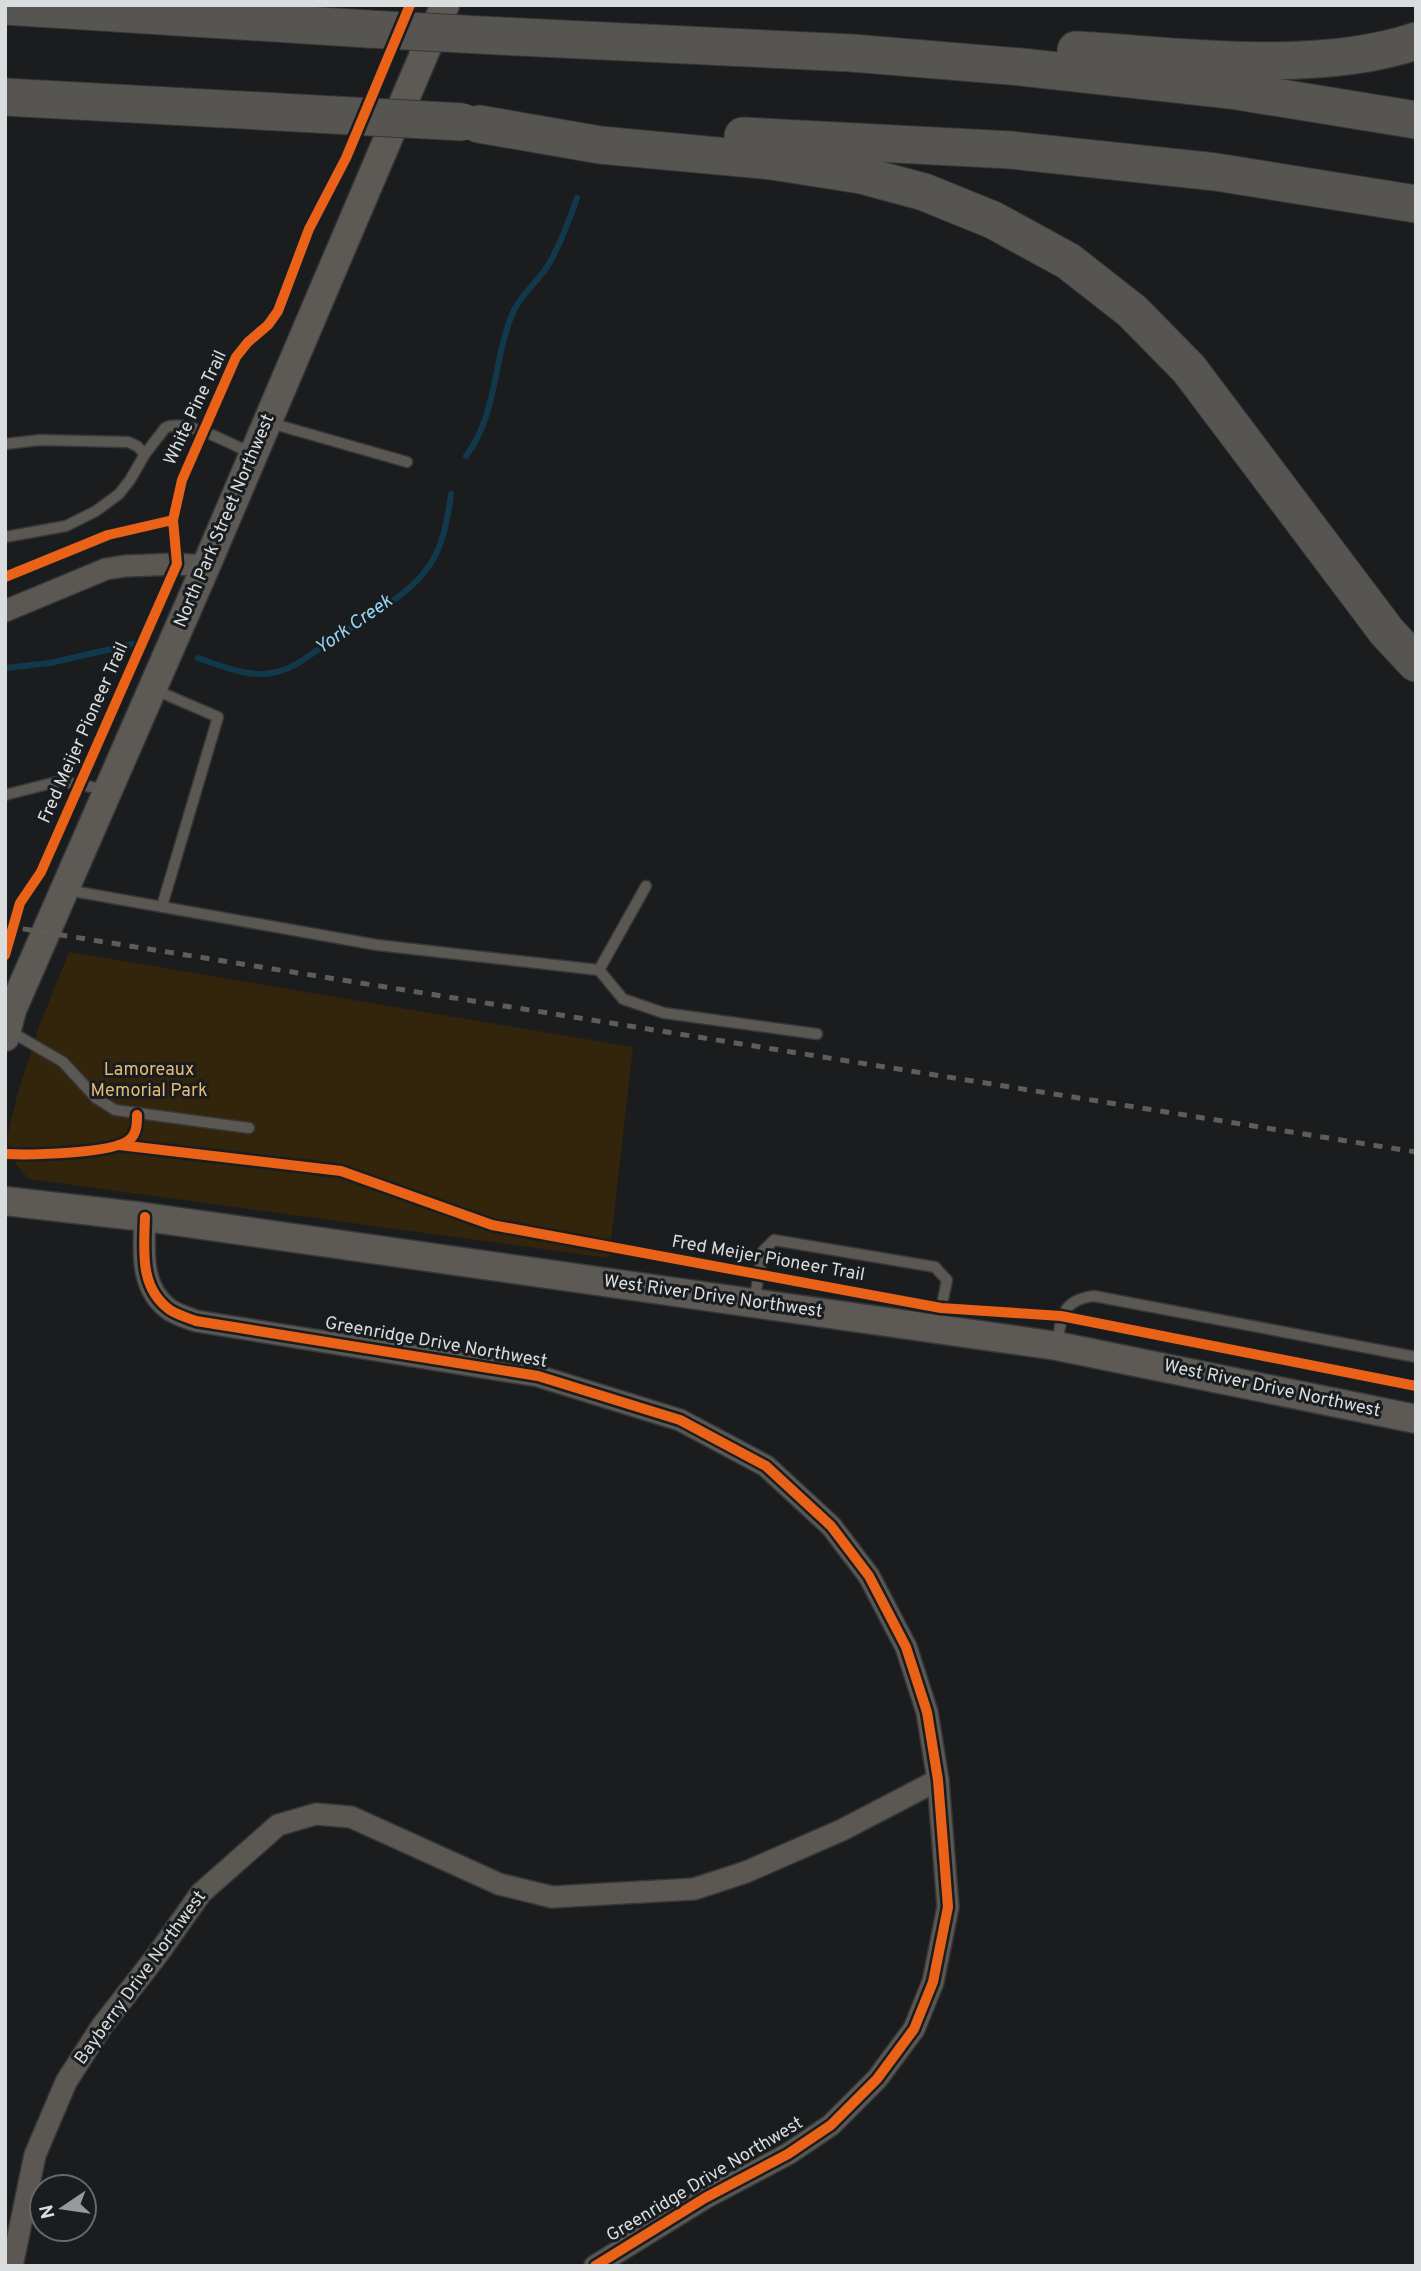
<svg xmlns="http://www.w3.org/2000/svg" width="1421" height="2271" font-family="Overpass,sans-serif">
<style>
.green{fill:#33250b}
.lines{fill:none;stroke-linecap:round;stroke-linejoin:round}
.stream{stroke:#12394b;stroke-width:6}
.service-casing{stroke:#363738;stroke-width:13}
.minor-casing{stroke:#363738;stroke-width:24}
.secondary-casing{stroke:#363738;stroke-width:31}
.motorway-casing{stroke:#363738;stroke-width:39}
.service{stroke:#5b5853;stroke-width:10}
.minor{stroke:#5b5853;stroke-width:21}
.secondary{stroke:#5d5a55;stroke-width:28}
.motorway{stroke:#575551;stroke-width:37}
.rail{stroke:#5d5d5a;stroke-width:5;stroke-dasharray:9 9;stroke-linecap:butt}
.motorway-bridge-casing{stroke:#363738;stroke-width:39;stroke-linecap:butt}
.motorway-bridge{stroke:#575551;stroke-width:37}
.cycleway-casing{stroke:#191d1f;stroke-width:15}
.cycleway{stroke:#ea6118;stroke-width:10}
.labels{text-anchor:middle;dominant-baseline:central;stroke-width:6;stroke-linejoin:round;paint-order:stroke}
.street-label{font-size:18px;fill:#daddde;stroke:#191d1f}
.park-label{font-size:18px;fill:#e6ba75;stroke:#191d1f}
.water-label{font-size:19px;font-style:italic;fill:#96d8f9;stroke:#191d1f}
</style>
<rect width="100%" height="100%" fill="#1a1c1e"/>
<polygon class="green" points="69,952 633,1047 609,1258 29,1179 11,1159 7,1137 17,1096 40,1024"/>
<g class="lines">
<g class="stream">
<path d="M466 456C498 414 493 357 514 310 522 294 537 282 547 267 560 246 569 221 577 198"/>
<path d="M198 658C222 666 250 679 276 672 298 667 313 652 332 640 365 618 416 594 435 556 445 536 448 515 451 494"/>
<polyline points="5,668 50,663 133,644"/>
</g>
<defs>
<g id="service">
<polyline points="267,422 407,462"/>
<polyline points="5,444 40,440 128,442 137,446 145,454"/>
<path d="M5 537 66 526 96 511 119 494 130 480 145 454 165 428C184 417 233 445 253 454"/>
<polyline points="155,690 218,717 162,906"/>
<polyline points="5,795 60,781 108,790"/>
<polyline points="67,890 377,945 599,970 646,886"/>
<polyline points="599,970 623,999 664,1013 817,1034"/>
<polyline points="8,1030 63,1062 96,1098 115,1110 249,1128"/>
<polyline points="754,1302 763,1251 774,1240 935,1267 947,1280 937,1329"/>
<path d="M1057 1346C1061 1318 1061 1300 1094 1296L1416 1357"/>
</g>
<g id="minor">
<polyline points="5,611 106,569 125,566 177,564 206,566"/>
<path d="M145 1217C144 1250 139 1288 170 1310 178 1315 188 1318 196 1321L538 1376 680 1420 766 1466 831 1526 869 1576 906 1647 927 1712 938 1780 948 1907 933 1982 914 2029 877 2079 831 2125 788 2154 705 2198 595 2266"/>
<polyline points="12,2266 35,2155 66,2082 102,2026 158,1954 201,1893 278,1825 316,1814 351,1817 499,1884 552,1897 694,1889 746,1872 842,1830 938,1780"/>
</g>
<g id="secondary">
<polyline points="5,1037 12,1010 206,566 445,5"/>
<polyline points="5,1201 145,1217 1057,1346 1416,1419"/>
</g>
<g id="motorway">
<polyline points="5,6 368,29"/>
<polyline points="500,36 852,53 1021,67 1231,90 1416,120"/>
<path d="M1076 50C1182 56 1315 75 1416 41"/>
<polyline points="5,97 334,115"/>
<polyline points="479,124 600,145 772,161 861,175 924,192 993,220 1068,261 1132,311 1189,369 1387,632 1416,663"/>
<polyline points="743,136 1011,150 1216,172 1416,204"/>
</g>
</defs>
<use href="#service" class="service-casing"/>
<use href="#minor" class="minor-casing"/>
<use href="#secondary" class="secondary-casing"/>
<use href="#motorway" class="motorway-casing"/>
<use href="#service" class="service"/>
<use href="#minor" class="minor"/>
<use href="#secondary" class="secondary"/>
<use href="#motorway" class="motorway"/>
<polyline class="rail" points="5,926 1416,1152"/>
<defs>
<g id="motorway-bridge">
<polyline points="368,29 500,36"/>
<polyline points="334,115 463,122"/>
</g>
</defs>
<use href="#motorway-bridge" class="motorway-bridge-casing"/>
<use href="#motorway-bridge" class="motorway-bridge"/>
<defs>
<g id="cycleway">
<polyline points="5,577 108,535 173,520"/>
<polyline points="5,955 20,903 41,872 177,564 173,520 182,480 236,357 248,342 268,325 278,311 309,229 346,158 410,5"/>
<polyline points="119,1145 341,1171 492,1225 941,1308 1061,1316 1416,1386"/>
<path d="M5 1154C29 1155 112 1154 129 1140 137 1134 137 1124 137 1115"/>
<path d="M145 1217C144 1250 139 1288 170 1310 178 1315 188 1318 196 1321L538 1376 680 1420 766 1466 831 1526 869 1576 906 1647 927 1712 938 1780 948 1907 933 1982 914 2029 877 2079 831 2125 788 2154 705 2198 595 2266"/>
</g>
</defs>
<use href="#cycleway" class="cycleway-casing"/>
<use href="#cycleway" class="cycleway"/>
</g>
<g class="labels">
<g class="street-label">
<text transform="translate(196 408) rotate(-65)">White Pine Trail</text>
<text transform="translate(225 521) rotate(-67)">North Park Street Northwest</text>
<text transform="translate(84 733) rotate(-66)">Fred Meijer Pioneer Trail</text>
<text transform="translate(768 1259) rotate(10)">Fred Meijer Pioneer Trail</text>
<text transform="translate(713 1297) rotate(8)">West River Drive Northwest</text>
<text transform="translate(436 1343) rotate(10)">Greenridge Drive Northwest</text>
<text transform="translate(1272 1389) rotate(12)">West River Drive Northwest</text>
<text transform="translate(141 1978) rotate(-54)">Bayberry Drive Northwest</text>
<text transform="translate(705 2180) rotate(-31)">Greenridge Drive Northwest</text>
</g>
<g class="park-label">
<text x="149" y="1070">Lamoreaux<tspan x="149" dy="21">Memorial Park</tspan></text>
</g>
<g class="water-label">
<text transform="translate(354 625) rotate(-35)">York Creek</text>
</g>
</g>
<rect width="1421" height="2271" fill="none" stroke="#daddde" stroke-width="14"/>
<g transform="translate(63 2208) rotate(257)"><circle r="33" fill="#191d1f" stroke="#666a6b" stroke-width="2"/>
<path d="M0-5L12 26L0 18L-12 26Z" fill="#97999b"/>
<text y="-10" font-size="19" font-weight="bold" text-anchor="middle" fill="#daddde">N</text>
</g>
</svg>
